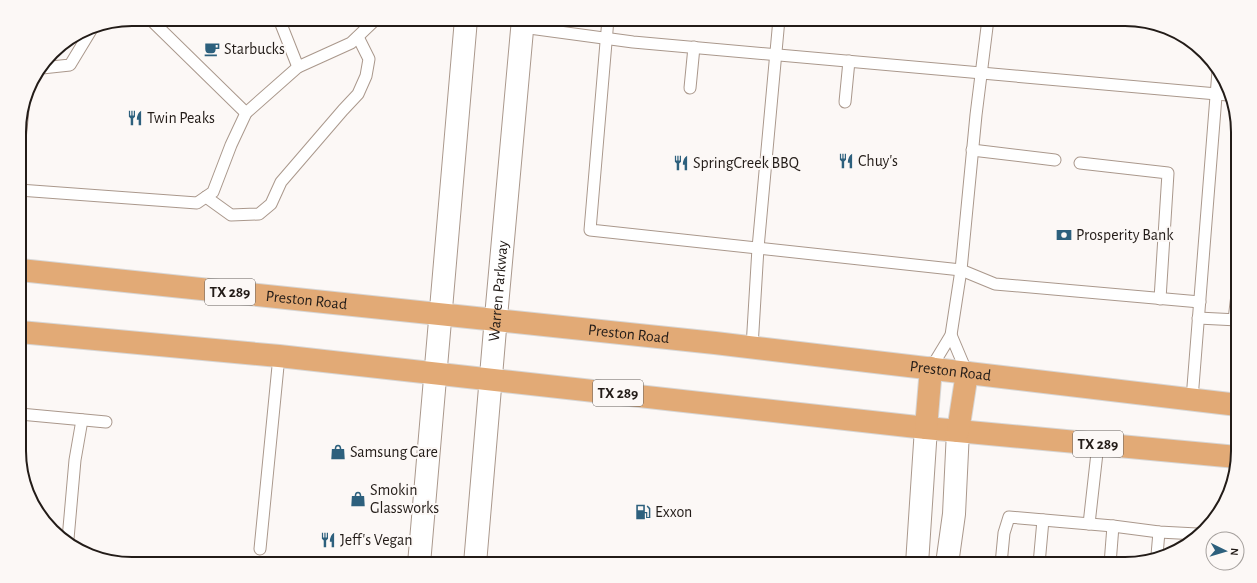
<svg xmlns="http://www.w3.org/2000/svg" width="1257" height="583" font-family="'Alegreya Sans',sans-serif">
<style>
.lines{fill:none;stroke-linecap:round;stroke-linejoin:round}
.lane-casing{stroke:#aa988c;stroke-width:13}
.street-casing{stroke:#aa988c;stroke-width:24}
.secondary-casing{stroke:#aa988c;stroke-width:24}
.primary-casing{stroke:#d7d6d5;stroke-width:24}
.lane{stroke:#fff;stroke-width:11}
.street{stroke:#fff;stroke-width:22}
.secondary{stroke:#fff;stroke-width:22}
.primary{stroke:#e2aa76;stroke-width:22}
.labels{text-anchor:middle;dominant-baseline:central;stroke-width:4;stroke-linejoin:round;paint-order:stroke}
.shield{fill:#fcf8f6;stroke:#645e5b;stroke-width:1}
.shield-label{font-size:15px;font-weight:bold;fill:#231c18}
.poi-label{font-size:16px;fill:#231c18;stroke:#fcf8f6;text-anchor:start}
.street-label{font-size:16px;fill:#231c18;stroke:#fcf8f6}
.rim{fill:none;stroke:#231c18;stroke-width:2}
</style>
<rect width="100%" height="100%" fill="#fcf8f6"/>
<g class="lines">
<defs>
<g id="lane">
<polyline points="150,19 246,113"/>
<polyline points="279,19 298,67"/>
<polyline points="608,19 590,230 961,270 995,284 1200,302"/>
<polyline points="522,27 633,42 1228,95"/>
<polyline points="42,68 70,65 93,27"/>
<polyline points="690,88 694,47"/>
<polyline points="845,102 849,61"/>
<polyline points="19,150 23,109"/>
<polyline points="972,150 1055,160"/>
<polyline points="1080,163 1168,173 1160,299"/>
<polyline points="19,190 197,203 213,192 231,145 246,113 298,67 351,43 374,21 375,19"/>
<polyline points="206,197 231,215 259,214 271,204 281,182 343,110 358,94 366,76 369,59 358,37"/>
<polyline points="1198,318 1238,320"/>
<polyline points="1234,320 1238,286"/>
<polyline points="951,335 967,373"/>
<polyline points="752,347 758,248 779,19"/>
<polyline points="931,368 951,335 961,270 976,115 988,19"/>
<polyline points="1192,399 1218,71"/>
<polyline points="20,414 106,422"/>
<polyline points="1089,524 1098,444"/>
<polyline points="68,539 75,460 82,420"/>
<polyline points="260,549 279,356"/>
<polyline points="1157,555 1159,532"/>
<polyline points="1001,564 1004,533 1009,517 1113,526 1159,532 1197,534"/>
<polyline points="1039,564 1043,520"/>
<polyline points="1110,564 1113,526"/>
</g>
<g id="street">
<polyline points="917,564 926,428"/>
<polyline points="947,564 954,514 958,431"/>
</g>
<g id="secondary">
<polyline points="419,564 466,19"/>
<path id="s1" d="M475 564C490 382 506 201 523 19"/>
</g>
<g id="primary">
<path id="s2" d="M20 270 715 343 1238 405"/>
<polyline points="20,332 279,356 926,428 1237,457"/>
<polyline points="926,428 931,368"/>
<polyline points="958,431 967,373"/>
</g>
</defs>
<use href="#lane" class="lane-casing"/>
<use href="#street" class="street-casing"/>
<use href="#secondary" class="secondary-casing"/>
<use href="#primary" class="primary-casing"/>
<use href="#lane" class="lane"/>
<use href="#street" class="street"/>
<use href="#secondary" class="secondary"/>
<use href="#primary" class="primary"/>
</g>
<defs>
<symbol id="cafe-bare" viewBox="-9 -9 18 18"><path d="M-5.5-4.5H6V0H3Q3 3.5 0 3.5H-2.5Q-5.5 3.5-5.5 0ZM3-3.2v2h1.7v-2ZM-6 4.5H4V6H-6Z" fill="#2d607d" stroke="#fcf8f6" stroke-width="2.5" paint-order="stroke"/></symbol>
<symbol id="restaurant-bare" viewBox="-9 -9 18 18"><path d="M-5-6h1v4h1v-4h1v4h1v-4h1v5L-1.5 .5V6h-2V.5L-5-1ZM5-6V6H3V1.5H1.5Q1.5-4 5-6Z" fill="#2d607d" stroke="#fcf8f6" stroke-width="2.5" paint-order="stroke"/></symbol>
<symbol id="bank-bare" viewBox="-9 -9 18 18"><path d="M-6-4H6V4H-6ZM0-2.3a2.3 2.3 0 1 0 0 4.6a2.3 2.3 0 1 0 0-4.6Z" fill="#2d607d" stroke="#fcf8f6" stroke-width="2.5" paint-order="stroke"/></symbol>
<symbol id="shop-bare" viewBox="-9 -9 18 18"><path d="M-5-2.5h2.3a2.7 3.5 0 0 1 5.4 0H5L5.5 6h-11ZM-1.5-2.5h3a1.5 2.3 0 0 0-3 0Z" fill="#2d607d" stroke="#fcf8f6" stroke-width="2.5" paint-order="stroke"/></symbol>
<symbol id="fuel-bare" viewBox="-9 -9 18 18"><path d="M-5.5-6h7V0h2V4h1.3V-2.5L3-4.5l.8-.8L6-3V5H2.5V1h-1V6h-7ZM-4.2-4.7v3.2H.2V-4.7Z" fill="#2d607d" stroke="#fcf8f6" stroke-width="2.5" paint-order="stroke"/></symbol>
</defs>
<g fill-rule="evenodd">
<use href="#cafe-bare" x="201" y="38" width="22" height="22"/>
<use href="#restaurant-bare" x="124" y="107" width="22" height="22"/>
<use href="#restaurant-bare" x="835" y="150" width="22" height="22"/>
<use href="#restaurant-bare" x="670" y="152" width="22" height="22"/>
<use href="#bank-bare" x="1053" y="224" width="22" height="22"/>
<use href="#shop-bare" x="327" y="441" width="22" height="22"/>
<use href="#shop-bare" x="347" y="488" width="22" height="22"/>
<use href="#fuel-bare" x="632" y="501" width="22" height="22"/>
<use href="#restaurant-bare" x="317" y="529" width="22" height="22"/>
</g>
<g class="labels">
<g class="shield">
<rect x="205" y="279" width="50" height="26" rx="3"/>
<rect x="593" y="380" width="50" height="26" rx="3"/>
<rect x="1073" y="431" width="50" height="26" rx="3"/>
</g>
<g class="shield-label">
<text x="230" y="292">TX 289</text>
<text x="618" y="393">TX 289</text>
<text x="1098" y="444">TX 289</text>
</g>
<g class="poi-label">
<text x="224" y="49">Starbucks</text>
<text x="147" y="118">Twin Peaks</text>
<text x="858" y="161">Chuy's</text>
<text x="693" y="163">SpringCreek BBQ</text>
<text x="1076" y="235">Prosperity Bank</text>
<text x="350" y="452">Samsung Care</text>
<text x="370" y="490">Smokin<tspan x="370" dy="18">Glassworks</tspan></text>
<text x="655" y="512">Exxon</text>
<text x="340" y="540">Jeff's Vegan</text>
</g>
<g class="street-label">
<text stroke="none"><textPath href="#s1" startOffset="274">Warren Parkway</textPath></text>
<text stroke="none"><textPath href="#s2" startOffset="288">Preston Road</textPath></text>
<text stroke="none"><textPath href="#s2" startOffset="612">Preston Road</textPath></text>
<text stroke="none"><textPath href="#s2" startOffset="936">Preston Road</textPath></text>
</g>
</g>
<path d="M0 0H1257V583H0ZM132 26H1125A106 106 0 0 1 1231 132V451A106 106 0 0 1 1125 557H132A106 106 0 0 1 26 451V132A106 106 0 0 1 132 26Z" fill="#fcf8f6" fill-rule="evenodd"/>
<path class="rim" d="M132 26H1125A106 106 0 0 1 1231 132V451A106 106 0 0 1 1125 557H132A106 106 0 0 1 26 451V132A106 106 0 0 1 132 26Z"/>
<g transform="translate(1225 551) rotate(95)"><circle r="19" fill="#fcf8f6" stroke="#a5a09d"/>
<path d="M0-3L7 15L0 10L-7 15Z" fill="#2d607d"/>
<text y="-6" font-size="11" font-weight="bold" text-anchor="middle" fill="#231c18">N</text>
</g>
</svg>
